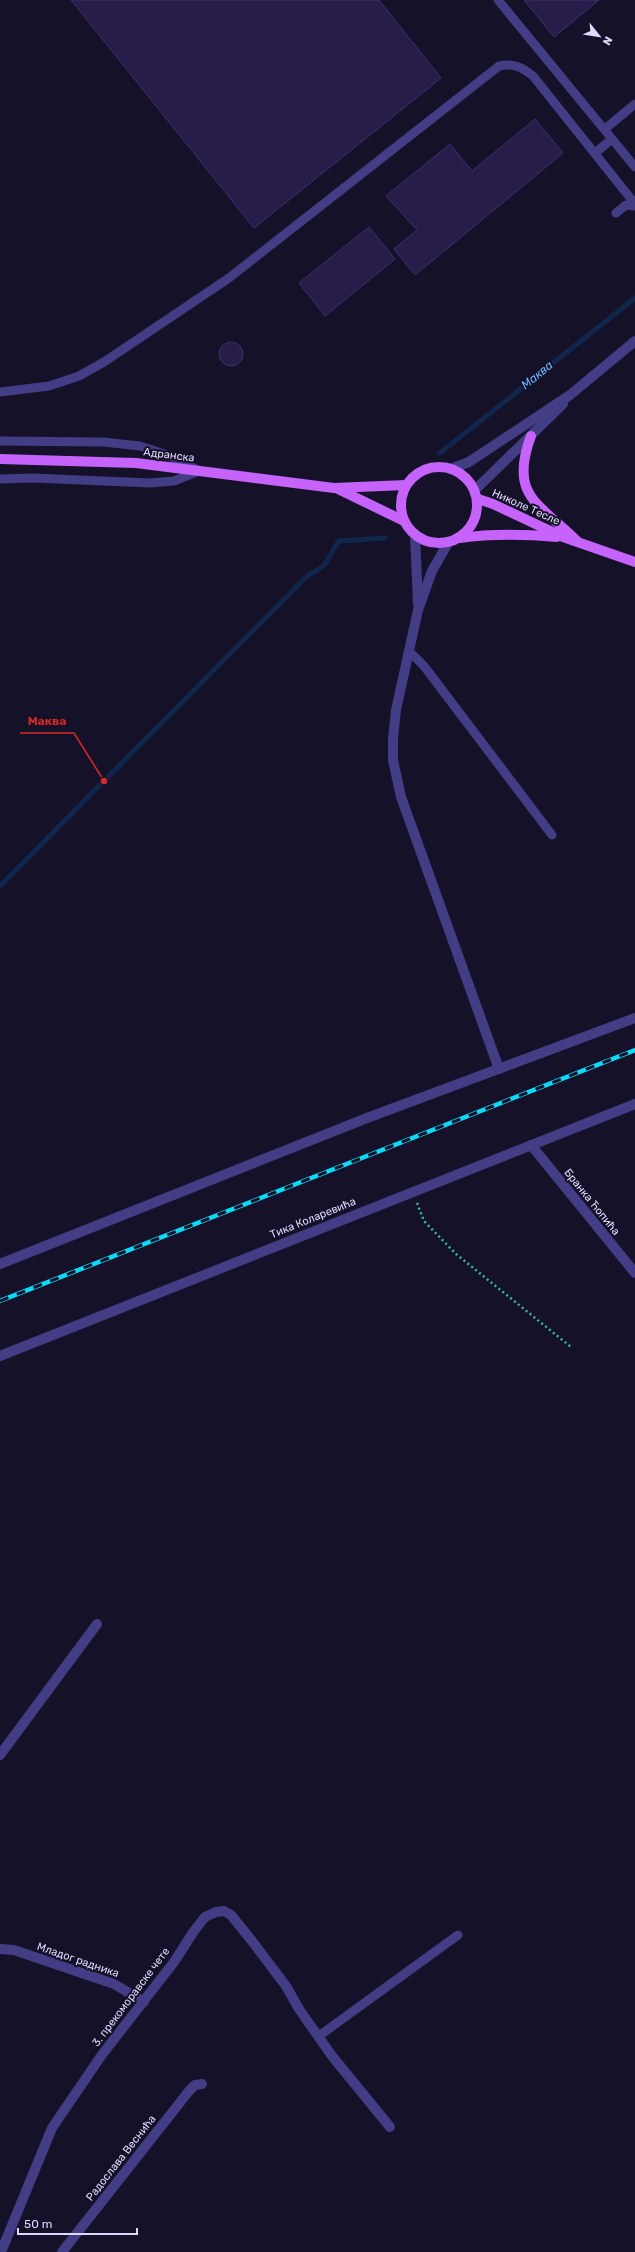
<svg xmlns="http://www.w3.org/2000/svg" width="635" height="2252" font-family="Rubik,sans-serif">
<style>
.lines{fill:none;stroke-linecap:round;stroke-linejoin:round}
.stream{stroke:#10264c;stroke-width:5}
.building{fill:#271d48;stroke:#3f3074}
.path{stroke:#34b7b2;stroke-width:2.5;stroke-dasharray:2 3;stroke-linecap:butt}
.service{stroke:#423d85;stroke-width:9}
.minor{stroke:#423d85;stroke-width:10}
.primary{stroke:#c663fa;stroke-width:10}
.rail-casing{stroke:#0bdaf8;stroke-width:4.5}
.rail{stroke:#151128;stroke-width:3;stroke-dasharray:9;stroke-linecap:butt}
.labels{text-anchor:middle;dominant-baseline:central;stroke-width:4;stroke-linejoin:round;paint-order:stroke}
.street-label{font-size:11px;fill:#ded9fe;stroke:#151128}
.water-label{font-size:12px;font-style:italic;fill:#6ab4fa;stroke:#151128}
.leader{fill:none;stroke:#d62828;stroke-width:1.5}
.callout-dot{fill:#d62828;stroke:#151128;stroke-width:1.5}
.callout-label{font-size:12px;text-anchor:middle;font-weight:bold;fill:#d62828;stroke:#151128;stroke-width:4;stroke-linejoin:round;paint-order:stroke}
</style>
<rect width="100%" height="100%" fill="#151128"/>
<g class="lines">
<g class="stream">
<polyline points="440,453 635,298"/>
<path d="M0 886 308 575C331 565 326 558 339 541L385 538"/>
</g>
</g>
<g class="building">
<polygon points="71,0 379,0 441,78 254,228"/>
<polygon points="524,0 599,0 554,37"/>
<polygon points="535,119 563,153 415,275 394,249 417,230 386,196 450,144 472,171"/>
<polygon points="369,227 395,259 325,316 299,283"/>
<circle cx="231" cy="354" r="12"/>
</g>
<g class="lines">
<polyline class="path" points="417,1203 424,1221 456,1254 571,1347"/>
<g class="service">
<polyline points="498,0 635,167"/>
<polyline points="605,129 635,104"/>
<polyline points="595,153 612,139"/>
<polyline points="616,213 626,205 635,206"/>
<path d="M0 392 49 386 79 376 104 362 229 278 499 66C513 63 522 67 533 76L635 204"/>
<polyline points="0,441 103,442 140,446 167,455 196,469"/>
<polyline points="0,479 33,478 150,483 174,481 199,471"/>
<polyline points="408,653 413,655 424,666 552,835"/>
<polyline points="319,2036 458,1935"/>
</g>
<g class="minor">
<polyline points="453,468 469,462 570,395 635,341"/>
<polyline points="475,490 563,404"/>
<polyline points="415,535 418,604"/>
<polyline points="448,543 432,571 418,610 396,710 393,739 393,760 401,797 499,1069"/>
<polyline points="531,1145 635,1273"/>
<polyline points="0,1264 367,1118 635,1018"/>
<polyline points="0,1356 635,1104"/>
<polyline points="0,1755 97,1624"/>
<polyline points="0,1949 14,1950 114,1984 144,2002"/>
<polyline points="1,2252 52,2128 101,2056 174,1962 194,1931 205,1917 216,1912 224,1911 231,1915 252,1941 286,1986 299,2009 332,2056 390,2127"/>
<polyline points="62,2252 189,2091 195,2085 202,2084"/>
</g>
<g class="primary">
<path d="M531 436C509 495 538 503 576 540"/>
<polyline points="0,459 136,463 334,488 406,485"/>
<circle cx="439" cy="505" r="38"/>
<polyline points="336,488 404,521"/>
<polyline points="478,499 493,504 563,537 635,562"/>
<path d="M460 538C493 533 524 534 557 537"/>
</g>
<defs>
<polyline id="rail" points="0,1301 635,1050"/>
</defs>
<use href="#rail" class="rail-casing"/>
<use href="#rail" class="rail"/>
</g>
<g class="labels">
<g class="street-label">
<text transform="translate(169 455) rotate(7)">Адранска</text>
<text transform="translate(526 507) rotate(24)">Николе Тесле</text>
<text transform="translate(592 1202) rotate(51)">Бранка Ћопића</text>
<text transform="translate(313 1218) rotate(-22)">Тика Коларевића</text>
<text transform="translate(78 1960) rotate(19)">Младог радника</text>
<text transform="translate(131 1997) rotate(-53)">3. прекоморавске чете</text>
<text transform="translate(121 2158) rotate(-52)">Радослава Веснића</text>
</g>
<g class="water-label">
<text transform="translate(537 375) rotate(-39)">Маква</text>
</g>
</g>
<path class="leader" d="M104 781L74 733H20"/>
<circle class="callout-dot" cx="104" cy="781" r="4"/>
<g class="callout-label">
<text x="47" y="725">Маква</text>
</g>
<g transform="translate(599 36) rotate(120)" stroke="#151128" stroke-width="3" paint-order="stroke">
<path d="M0-3L7 15L0 10L-7 15Z" fill="#ded9fe"/>
<text y="-6" font-size="11" font-weight="bold" text-anchor="middle" fill="#ded9fe">N</text>
</g>
<path d="M18 2228v6h119v-6" fill="none" stroke="#ded9fe" stroke-width="2"/>
<text x="24" y="2228" font-size="12" fill="#ded9fe" stroke="#151128" stroke-width="3" paint-order="stroke">50 m</text>
</svg>
